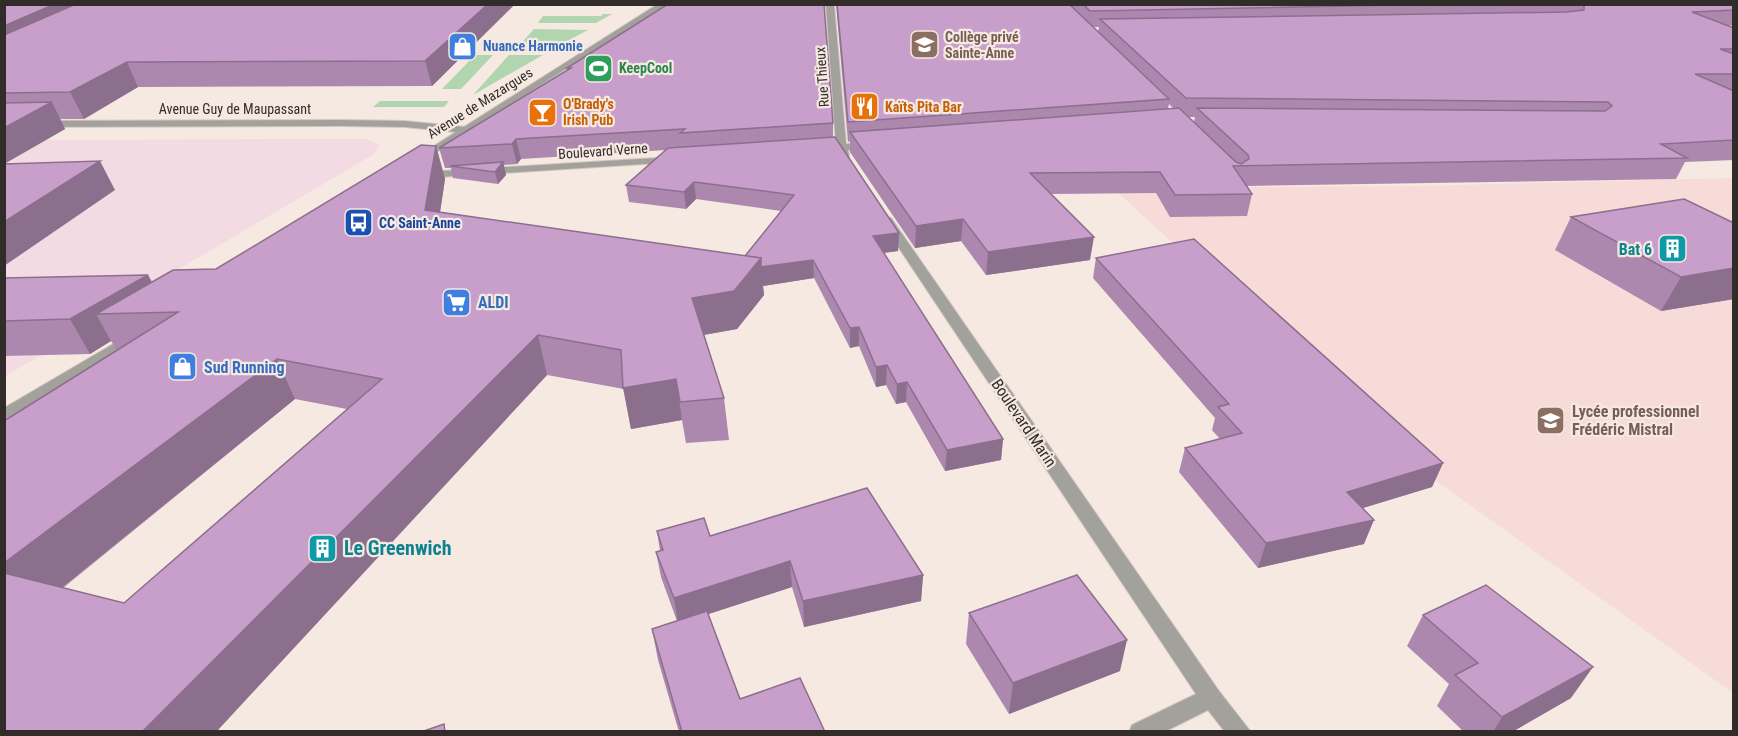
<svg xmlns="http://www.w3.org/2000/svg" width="1738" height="736" font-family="'Roboto Condensed',sans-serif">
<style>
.commercial{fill:#f3dae3}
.education{fill:#f6dbd8}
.green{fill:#b1d5ae}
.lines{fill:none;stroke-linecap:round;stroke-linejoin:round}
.minor-casing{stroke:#d2c7c1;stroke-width:2}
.tertiary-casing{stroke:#d2c7c1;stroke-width:2}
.minor{fill:#a3a19c;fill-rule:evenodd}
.tertiary{fill:#a3a19c;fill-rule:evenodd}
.wall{fill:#ac88ae;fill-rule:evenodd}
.shaded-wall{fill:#8c6f8d}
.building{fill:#c89eca;stroke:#8c6f8d;stroke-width:1.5}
.labels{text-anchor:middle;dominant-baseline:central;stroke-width:4.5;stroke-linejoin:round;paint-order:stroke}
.far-education-label{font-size:14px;font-weight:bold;fill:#785e54;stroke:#f5e9e2;text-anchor:start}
.far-shop-label{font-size:14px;font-weight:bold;fill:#366cbe;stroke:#f5e9e2;text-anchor:start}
.far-leisure-label{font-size:14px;font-weight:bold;fill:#27864d;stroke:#f5e9e2;text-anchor:start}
.far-street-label{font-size:14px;fill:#312c29;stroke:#f5e9e2}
.far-food-label{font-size:14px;font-weight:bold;fill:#c56008;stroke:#f5e9e2;text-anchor:start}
.far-transit-label{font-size:14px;font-weight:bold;fill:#164399;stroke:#f5e9e2;text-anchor:start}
.culture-label{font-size:16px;font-weight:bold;fill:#0d838f;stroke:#f5e9e2;text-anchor:end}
.shop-label{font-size:16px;font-weight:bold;fill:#366cbe;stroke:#f5e9e2;text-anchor:start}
.education-label{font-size:16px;font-weight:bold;fill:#785e54;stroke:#f5e9e2;text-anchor:start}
.street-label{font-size:16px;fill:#312c29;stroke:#f5e9e2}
.near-culture-label{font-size:20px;font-weight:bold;fill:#0d838f;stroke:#f5e9e2;text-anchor:start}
</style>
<rect width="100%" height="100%" fill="#f5e9e2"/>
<g class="commercial">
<polygon points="366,139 380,145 374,154 111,309 5,317 5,140"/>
<polygon points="41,355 5,376 5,356"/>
</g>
<polygon class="education" points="1733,178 1733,693 1418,468 1113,188 1419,186"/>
<g class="green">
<polygon points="603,14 612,14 596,23 538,23 543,16 601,16"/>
<polygon points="534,29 588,30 558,46 518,47"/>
<polygon points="475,55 493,55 461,89 442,89"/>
<polygon points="509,55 543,55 473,95"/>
<polygon points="380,101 449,101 444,107 373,107"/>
</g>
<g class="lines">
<defs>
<g id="minor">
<polygon points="826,4 834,4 846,144 869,142 874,145 869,148 848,150 849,156 844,159 840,158 838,151 821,152 816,149 821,146 836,145"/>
<polygon points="342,120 405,121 465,127 470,130 465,133 405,127 342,126 4,127 4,121"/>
<polygon points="672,157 676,158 676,162 441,177 418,171 423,168 441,171"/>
<polygon points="887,217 891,218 1219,691 1251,732 1225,732 1208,710 1164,732 1129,732 1132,725 1196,694 881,221"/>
</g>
<g id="tertiary">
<polygon points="658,4 667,4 424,160 415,158"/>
<polygon points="132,333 139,337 137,340 4,420 4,408"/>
</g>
</defs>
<use href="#minor" class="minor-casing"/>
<use href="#tertiary" class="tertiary-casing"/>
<use href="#minor" class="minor"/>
<use href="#tertiary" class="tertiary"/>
</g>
<g class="wall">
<polygon points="4,4 515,4 432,86 138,87 84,119 60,119 65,129 4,164"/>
<path d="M668 4 833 123V138L899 233 898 251 884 253 1003 439 1001 460 945 471 906 402 896 404 886 385 876 387 859 346 850 348 814 278 763 286 764 295 737 329 704 335 724 398 729 440 686 443 682 420 631 429 624 389 547 375 216 732H4L117 350 111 341 90 354 4 356V278L148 275 152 282 216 269 436 146 445 179 440 212 745 256 781 211 696 199 686 209 629 202 626 185 666 150 521 159 517 164 504 165 506 175 498 184 453 178 451 168H445L439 148 567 70V68ZM295 399 347 409 124 603 63 588Z"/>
<path d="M836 4H1734V25L1728 26 1734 28V160L1685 162 1676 179 1247 186 1252 194 1247 216 1170 217 1156 193 1051 194 1090 260 986 275 961 241 915 248 850 152V141L848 142ZM1092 27H1099L1098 32ZM1169 104 1174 109H1168ZM1188 117H1195L1194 122Z"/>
<polygon points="1571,217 1734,223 1734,299 1661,311 1555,250"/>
<polygon points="1096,258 1443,463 1432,487 1362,508 1364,544 1258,568 1179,472 1185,448 1220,439 1212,430 1215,418 1093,278"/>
<polygon points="657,531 710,536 923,575 921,601 804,627 792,587 708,614 740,699 825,732 679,732 658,660 652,629 677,621 661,577 656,552 660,551"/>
<polygon points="969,613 1120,671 1009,714 966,644"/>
<polygon points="1423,615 1571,698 1512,732 1464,732 1437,706 1449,684 1407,646"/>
</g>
<g class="shaded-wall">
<polygon points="55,4 114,4 4,54 4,26"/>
<polygon points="488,4 515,4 432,86 425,61"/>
<polygon points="127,62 138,87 84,119 70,92"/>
<polygon points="52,102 65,129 4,164 4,128"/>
<polygon points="516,139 521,159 517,164 512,144"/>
<polygon points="436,146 445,179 435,245 425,210"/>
<polygon points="100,161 115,190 4,266 4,222"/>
<polygon points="503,162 506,175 498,184 495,172"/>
<polygon points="694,182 696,199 686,209 684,192"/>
<polygon points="963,219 961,241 915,248 916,226"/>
<polygon points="899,233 898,251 873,254 873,236"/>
<polygon points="1094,237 1090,260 986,275 988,252"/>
<polygon points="761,258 813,260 814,278 763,286 764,295 737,329 697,336 692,298"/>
<polygon points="1734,268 1734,299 1661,311 1681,277"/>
<polygon points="148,275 165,308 96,314 111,341 90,354 70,319"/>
<polygon points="859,327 859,346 850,348 850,328"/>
<polygon points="538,335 547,375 216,732 142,732"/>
<polygon points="277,359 295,399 29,614 4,583 4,563"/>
<polygon points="887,365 886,385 876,387 876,367"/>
<polygon points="676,379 682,420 631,429 623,388"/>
<polygon points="907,382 906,402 896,404 897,384"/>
<polygon points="1003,439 1001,460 945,471 947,450"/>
<polygon points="1443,463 1432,487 1337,516 1347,492"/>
<polygon points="1374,520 1364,544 1258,568 1266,543"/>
<polygon points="790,561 792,587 678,624 674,598"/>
<polygon points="923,575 921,601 804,627 803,601"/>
<polygon points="1127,640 1120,671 1009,714 1013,683"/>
<polygon points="1593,667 1571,698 1512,732 1493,732 1502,717"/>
</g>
<g class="building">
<polygon points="4,4 55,4 4,26"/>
<polygon points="76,4 488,4 425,61 127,62 70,92 4,93 4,35"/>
<polygon points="668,4 824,4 833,123 680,133 685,129 516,139 512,144 439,148 571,68 567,68"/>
<polygon points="837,4 1069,4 1169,99 848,122"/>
<polygon points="1083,4 1452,4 1090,11"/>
<polygon points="1584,4 1734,4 1734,10 1692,12 1734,28 1734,49 1720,49 1734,54 1734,74 1695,74 1734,91 1734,140 1661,144 1687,158 1233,166 1252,194 1175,195 1160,172 1030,173 1094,237 988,252 963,219 916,226 850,132 1179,108 1236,162 1241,164 1249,159 1248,155 1197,108 1605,111 1612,106 1608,102 1186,98 1100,19 1566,12 1584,10"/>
<polygon points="52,102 4,128 4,103"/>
<polygon points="835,137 899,233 873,236 1003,439 947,450 907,382 897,384 887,365 876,367 859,327 850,328 813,260 761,267 761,258 745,256 794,195 694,182 684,192 626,185 668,148"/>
<polygon points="421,145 436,146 425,210 761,258 734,291 692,298 724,398 680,402 676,379 623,388 621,350 538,335 142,732 4,732 4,573 124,603 382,379 277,359 4,563 4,421 178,312 96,314 173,270 216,269"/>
<polygon points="100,161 4,222 4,164"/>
<polygon points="503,162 495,172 450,166"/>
<polygon points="1684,199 1734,223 1734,268 1681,277 1571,217"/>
<polygon points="1194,239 1443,463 1347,492 1374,520 1266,543 1185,448 1242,433 1218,407 1229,404 1096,258"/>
<polygon points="148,275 70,319 4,321 4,278"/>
<polygon points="867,488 923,575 803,601 790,561 674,598 656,552 663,550 657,531 704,518 710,536"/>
<polygon points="1077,575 1127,640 1013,683 969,613"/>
<polygon points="1486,585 1593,667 1502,717 1455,675 1478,663 1423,615"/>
<polygon points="707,611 740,699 800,678 825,732 682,732 652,629"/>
<polygon points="444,724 445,732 421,732"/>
</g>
<defs>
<symbol id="school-square" viewBox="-11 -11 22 22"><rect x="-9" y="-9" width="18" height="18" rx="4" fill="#8d6e63" stroke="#f5e9e2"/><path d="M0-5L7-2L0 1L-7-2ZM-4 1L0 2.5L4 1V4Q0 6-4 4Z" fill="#fff"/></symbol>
<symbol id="shop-square" viewBox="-11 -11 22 22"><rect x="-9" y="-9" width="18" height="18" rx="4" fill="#3f7fe0" stroke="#f5e9e2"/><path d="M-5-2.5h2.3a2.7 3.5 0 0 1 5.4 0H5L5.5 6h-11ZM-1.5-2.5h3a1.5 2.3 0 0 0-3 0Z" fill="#fff"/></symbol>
<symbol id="stadium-square" viewBox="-11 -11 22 22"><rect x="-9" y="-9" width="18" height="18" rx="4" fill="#2e9e5b" stroke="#f5e9e2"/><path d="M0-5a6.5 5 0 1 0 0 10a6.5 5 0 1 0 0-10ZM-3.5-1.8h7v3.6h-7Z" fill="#fff"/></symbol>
<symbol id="restaurant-square" viewBox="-11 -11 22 22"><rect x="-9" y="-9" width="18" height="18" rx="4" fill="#e8710a" stroke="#f5e9e2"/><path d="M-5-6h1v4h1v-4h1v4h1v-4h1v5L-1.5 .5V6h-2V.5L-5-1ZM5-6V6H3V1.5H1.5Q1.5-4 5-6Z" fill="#fff"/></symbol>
<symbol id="bar-square" viewBox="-11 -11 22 22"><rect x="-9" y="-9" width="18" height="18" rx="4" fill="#e8710a" stroke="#f5e9e2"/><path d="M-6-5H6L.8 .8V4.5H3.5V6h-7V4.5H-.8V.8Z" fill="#fff"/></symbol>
<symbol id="bus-square" viewBox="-11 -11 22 22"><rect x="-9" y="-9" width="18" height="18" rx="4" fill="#1a4fb4" stroke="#f5e9e2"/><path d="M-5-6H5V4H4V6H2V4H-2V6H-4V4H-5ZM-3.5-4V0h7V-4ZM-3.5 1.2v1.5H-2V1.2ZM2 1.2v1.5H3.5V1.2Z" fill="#fff"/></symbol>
<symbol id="building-square" viewBox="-11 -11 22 22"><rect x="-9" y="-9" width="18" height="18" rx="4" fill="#0f9aa8" stroke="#f5e9e2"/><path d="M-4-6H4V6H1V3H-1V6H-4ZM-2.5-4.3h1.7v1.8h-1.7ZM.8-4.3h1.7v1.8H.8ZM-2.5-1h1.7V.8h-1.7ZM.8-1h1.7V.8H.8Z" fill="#fff"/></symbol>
<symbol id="supermarket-square" viewBox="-11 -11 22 22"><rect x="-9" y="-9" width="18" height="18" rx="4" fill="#3f7fe0" stroke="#f5e9e2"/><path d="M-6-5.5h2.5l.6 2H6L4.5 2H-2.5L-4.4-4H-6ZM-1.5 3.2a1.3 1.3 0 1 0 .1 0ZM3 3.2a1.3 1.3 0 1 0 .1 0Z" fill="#fff"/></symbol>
</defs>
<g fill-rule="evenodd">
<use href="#school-square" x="908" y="28" width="33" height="33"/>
<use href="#shop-square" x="446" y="30" width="33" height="33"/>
<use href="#stadium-square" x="582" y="52" width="33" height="33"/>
<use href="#restaurant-square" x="848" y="90" width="33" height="33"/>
<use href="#bar-square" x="526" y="96" width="33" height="33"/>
<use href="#bus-square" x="342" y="206" width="33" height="33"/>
<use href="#building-square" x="1656" y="232" width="33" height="33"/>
<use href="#supermarket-square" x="440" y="286" width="33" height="33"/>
<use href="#shop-square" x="166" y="350" width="33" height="33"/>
<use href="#school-square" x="1534" y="404" width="33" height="33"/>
<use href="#building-square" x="306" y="532" width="33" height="33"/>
</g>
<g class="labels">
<g class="far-education-label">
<text x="945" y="37">Collège privé<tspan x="945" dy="16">Sainte-Anne</tspan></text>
</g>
<g class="far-shop-label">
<text x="483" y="46">Nuance Harmonie</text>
</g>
<g class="far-leisure-label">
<text x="619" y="68">KeepCool</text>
</g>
<g class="far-street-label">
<text transform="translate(822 77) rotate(-94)">Rue Thieux</text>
<text transform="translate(480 103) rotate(-32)">Avenue de Mazargues</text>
<text x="235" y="109">Avenue Guy de Maupassant</text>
<text transform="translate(603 151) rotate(-4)">Boulevard Verne</text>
</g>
<g class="far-food-label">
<text x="563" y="104">O'Brady's<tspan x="563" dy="16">Irish Pub</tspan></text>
<text x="885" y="107">Kaïts Pita Bar</text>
</g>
<g class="far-transit-label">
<text x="379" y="223">CC Saint-Anne</text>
</g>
<g class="culture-label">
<text x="1652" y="249">Bat 6</text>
</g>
<g class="shop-label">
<text x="478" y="302">ALDI</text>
<text x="204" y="367">Sud Running</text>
</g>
<g class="education-label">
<text x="1572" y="411">Lycée professionnel<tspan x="1572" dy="18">Frédéric Mistral</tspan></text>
</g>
<g class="street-label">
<text transform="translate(1024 423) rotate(56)">Boulevard Marin</text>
</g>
<g class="near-culture-label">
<text x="344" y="548">Le Greenwich</text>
</g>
</g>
<rect width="1738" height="736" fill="none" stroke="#312c29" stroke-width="12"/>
</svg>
